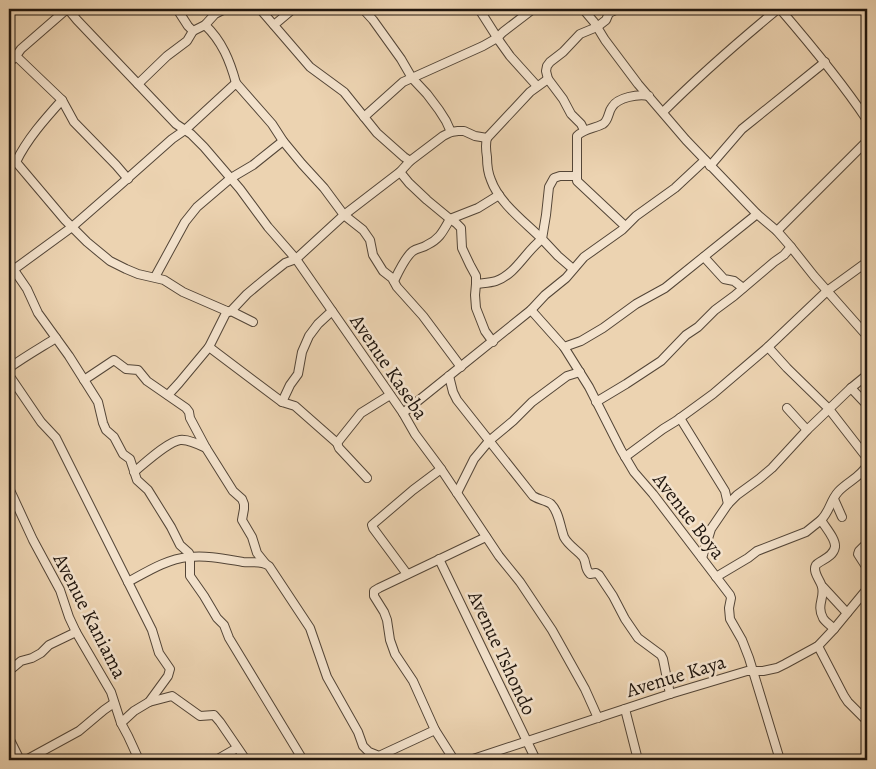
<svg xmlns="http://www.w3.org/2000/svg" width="876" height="769" font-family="Alegreya,serif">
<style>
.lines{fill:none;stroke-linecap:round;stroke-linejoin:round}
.street-casing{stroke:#534537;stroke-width:10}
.street{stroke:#f3e2cc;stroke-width:8}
.labels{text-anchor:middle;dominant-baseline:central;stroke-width:5;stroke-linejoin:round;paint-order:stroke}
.street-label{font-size:20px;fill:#20160e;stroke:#f3e2cc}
</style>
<rect width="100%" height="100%" fill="#ecd3b1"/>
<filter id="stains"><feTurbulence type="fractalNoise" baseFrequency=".004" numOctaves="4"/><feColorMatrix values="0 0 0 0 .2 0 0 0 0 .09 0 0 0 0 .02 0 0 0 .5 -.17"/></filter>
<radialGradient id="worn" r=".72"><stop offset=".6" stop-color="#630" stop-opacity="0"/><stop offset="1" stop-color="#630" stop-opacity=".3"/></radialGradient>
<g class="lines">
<defs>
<g id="street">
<polyline points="68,9 77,20 176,124 191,134 204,147 240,189 268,227 296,259 403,413 415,434 441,469 499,556 520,582 552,630 585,689 598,718"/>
<path d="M177 9 188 26 193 31 205 25C222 41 230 61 236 83"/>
<polyline points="260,9 310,67 344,92 377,133 404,157 410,161"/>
<polyline points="363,9 373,20 401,59 412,78 427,94 439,110 446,121 451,132"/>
<polyline points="479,9 500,42 510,56 537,86"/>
<polyline points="583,9 594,22 605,40 638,84 686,140 757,214 777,231 791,247 814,276 867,336"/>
<path d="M780 9C811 45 841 81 867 120"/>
<polyline points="205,25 215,14 225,9"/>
<polyline points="274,25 293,9"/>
<polyline points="16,56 62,100 74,122 116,165 128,179"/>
<polyline points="9,63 16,56 21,49 67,9"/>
<polyline points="138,84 167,56 187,41 193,31"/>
<path d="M663 112C700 75 738 42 778 9"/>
<polyline points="364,117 403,82 483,46 497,38 503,32 533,9"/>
<polyline points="584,130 581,124 571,114 563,99 548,79 546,71 547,66 550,62 563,52 580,34 597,27 606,20 609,13 618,9"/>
<polyline points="9,156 16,162 65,220 87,242 110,261 126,269 138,274 164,280 183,292 229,312 231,311 247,294 265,279 285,263 296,259 344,215 400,172 410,161 443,136 451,132 458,131 464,131 475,136 487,138 530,92 548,79"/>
<path d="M16 162C27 139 45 119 62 100"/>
<polyline points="710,166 742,129 825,62"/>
<polyline points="400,172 409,183 427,200 450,219 456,223 461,228 462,248 470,265 476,276 476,284 475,295 476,308 485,331 493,342"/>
<path d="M625 226 577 181V136C585 128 594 129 603 124 609 120 608 112 612 107 618 97 638 94 649 96"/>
<polyline points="777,231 867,141"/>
<polyline points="704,257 724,279 734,281 743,288"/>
<polyline points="9,265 14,270 27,289 38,313 69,356 98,402 103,423 106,430 114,437 123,454 130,459 137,480 148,490 171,527 180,545 189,553 190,557 190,576 204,596 217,618 224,625 229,638 303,760"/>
<polyline points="573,269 558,256 542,239 546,215 549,187 554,178 560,176 576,176"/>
<polyline points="9,273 72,227 119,186 172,139 185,130 236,83 272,124 283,141 302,164 324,188 344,215 363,230 370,240 373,255 383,271 392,278 397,287 423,316 461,367"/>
<polyline points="155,277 185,222 197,207 231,178 253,165 283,141"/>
<path d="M394 281C398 273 405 257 413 251 417 248 423 248 427 245 440 239 443 231 450 219L478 208 499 195"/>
<path d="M476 284C483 283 490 283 496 281 516 274 525 252 542 239 525 222 499 203 491 180 488 173 487 165 487 157 486 151 485 145 487 138"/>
<polyline points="531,310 564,347 589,387 621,450 634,472 653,494 730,595 731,598 729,608 730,619 742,640 749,658 780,760"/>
<polyline points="231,311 253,322"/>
<polyline points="209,347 282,402 295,406 337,443 339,448 367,478"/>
<polyline points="564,347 581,341 603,328 636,304 665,288 757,214"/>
<polyline points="768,347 787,368 829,409 807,430"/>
<path d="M9 368C24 357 40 348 56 338"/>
<polyline points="9,375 41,422 56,438 152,630 159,653 170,669 168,676 149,702 134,711 121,723"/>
<path d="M449 376 453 392 457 400 533 496C539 500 546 500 551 504 559 512 560 526 564 537 568 545 577 550 583 557 587 563 584 568 590 574L596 573 599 575 613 596 625 619 638 638 661 655 663 659 670 694"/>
<polyline points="84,380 114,360 126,369 138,370 147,381 186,408 189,412 190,418 206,448 233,491 242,499 244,504 244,509 242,520 252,537 257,553 265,563"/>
<polyline points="851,388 867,375"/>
<polyline points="168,395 179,383 209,347 227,311"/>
<polyline points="282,402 290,385 298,374 302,352 309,336 318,324 332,311"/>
<polyline points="596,402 626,384 661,361 686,335 698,327 715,310 734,296 774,262 784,255 791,247"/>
<polyline points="867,405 851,388 829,409 867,458"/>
<polyline points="403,413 531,310 545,295 566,278 584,257 622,230 636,216 675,188 705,160"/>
<polyline points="680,418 725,491 728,504"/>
<polyline points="337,443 361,413 390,395"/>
<polyline points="625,457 663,429 676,421 713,394 768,347 827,291 867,262"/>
<path d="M134 472C144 464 167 442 180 440 188 439 198 444 206 448"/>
<polyline points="9,488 33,540 60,590 69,617 76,632 111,692 121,723 128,736 139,760"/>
<polyline points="457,493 474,459 489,441 513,421 532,402 567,376 580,372"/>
<polyline points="834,499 842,517"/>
<polyline points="867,543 859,551 858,554 867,568"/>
<polyline points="702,558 711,529 728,504 737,495 759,479 772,468 807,430 787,408"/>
<polyline points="439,559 536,760"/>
<polyline points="407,574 373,528 372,525 413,490 441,469"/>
<polyline points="716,577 748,558 757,551 806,532 821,520"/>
<path d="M128 582C148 571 167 559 189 557 207 555 225 559 243 562 252 563 262 560 269 566L310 628 327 677 358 732 363 746 369 752 379 756 435 730"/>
<polyline points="823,587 847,613"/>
<path d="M834 629C831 625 825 622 823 618 816 605 825 598 822 587 821 581 812 572 816 565 820 560 833 558 835 547 836 539 825 527 821 520 830 511 830 501 838 492 847 482 861 477 867 465"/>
<polyline points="818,646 844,696 848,702 867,721"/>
<polyline points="9,671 21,661 32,658 41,653 49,645 76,632"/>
<polyline points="149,702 172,696 200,716 214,715 220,722 246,760"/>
<polyline points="625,709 638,760"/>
<polyline points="9,738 20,760"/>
<polyline points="26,760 79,731 104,710 114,703"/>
<polyline points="216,760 237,748"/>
<polyline points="454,760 435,730 413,681 395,654 390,640 387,620 384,612 374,596 374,591 379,588 486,537"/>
<polyline points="470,760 670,694 747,671 763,671 777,668 785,664 818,646 834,629 867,589"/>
</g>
</defs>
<use href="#street" class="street-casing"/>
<use href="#street" class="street"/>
</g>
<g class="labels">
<g class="street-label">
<text transform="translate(389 367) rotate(56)">Avenue Kaseba</text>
<text transform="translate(689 516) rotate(52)">Avenue Boya</text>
<text transform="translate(90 616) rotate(63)">Avenue Kaniama</text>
<text transform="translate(502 653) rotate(65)">Avenue Tshondo</text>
<text transform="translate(676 676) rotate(-17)">Avenue Kaya</text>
</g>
</g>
<rect width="876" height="769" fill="none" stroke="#ecd3b1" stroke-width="30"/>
<rect x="10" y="10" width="856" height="749" fill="none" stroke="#20160e" stroke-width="2.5"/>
<rect x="15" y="15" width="846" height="739" fill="none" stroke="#20160e"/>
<rect width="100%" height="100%" filter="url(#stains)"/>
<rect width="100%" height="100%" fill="url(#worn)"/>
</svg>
